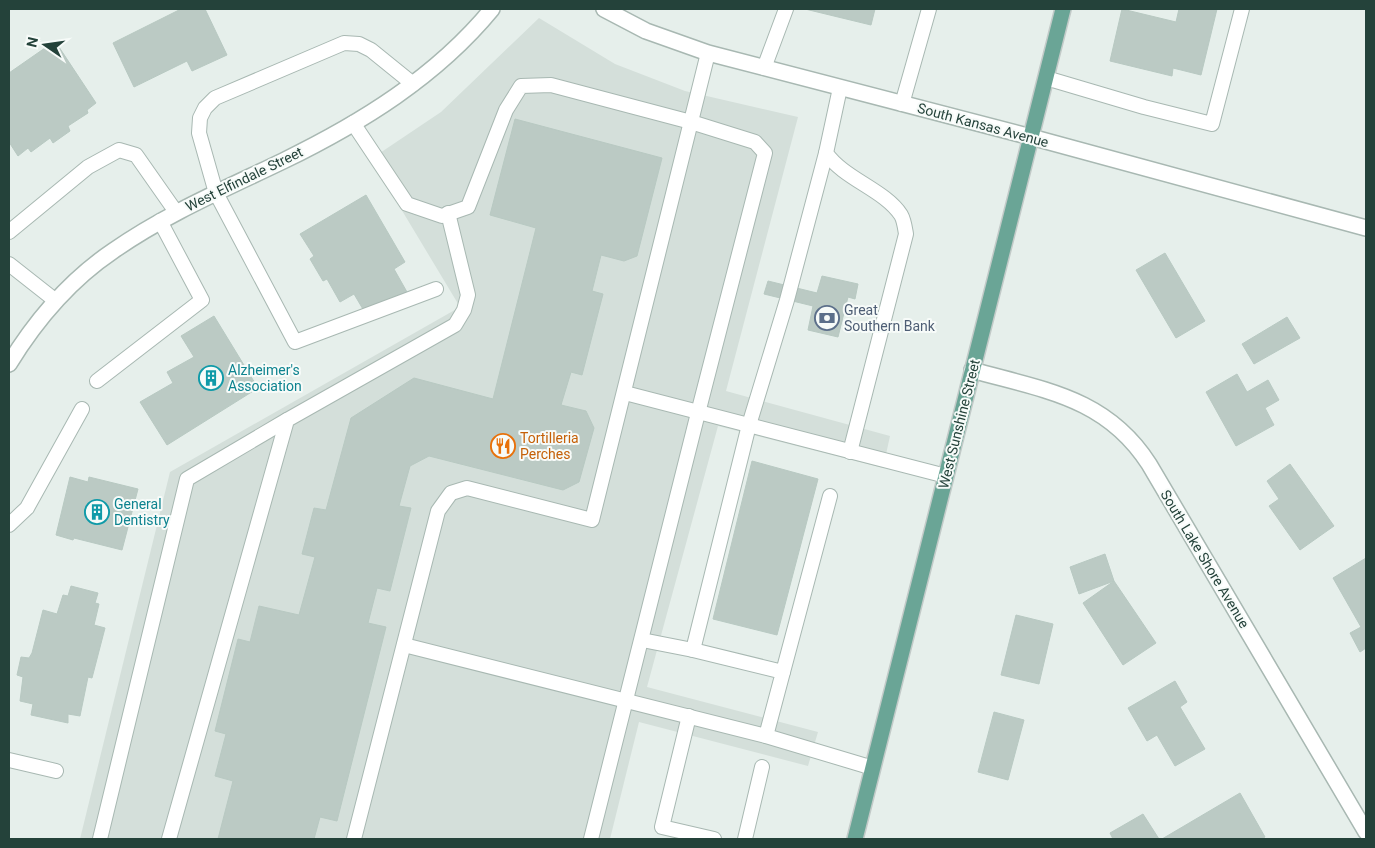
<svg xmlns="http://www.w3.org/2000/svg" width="1375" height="848" font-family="Roboto,sans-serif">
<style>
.built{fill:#d4dfda}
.building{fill:#bbcac4;stroke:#b8c9c2}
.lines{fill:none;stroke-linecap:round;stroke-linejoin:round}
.lane-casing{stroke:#a8b8b2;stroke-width:16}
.street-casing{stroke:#a8b8b2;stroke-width:18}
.primary-casing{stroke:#c2cac8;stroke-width:18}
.lane{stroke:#fff;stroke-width:14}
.street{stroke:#fff;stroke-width:15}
.primary{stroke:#6aa596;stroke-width:15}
.labels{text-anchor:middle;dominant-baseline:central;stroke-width:4;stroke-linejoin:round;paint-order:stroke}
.street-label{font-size:14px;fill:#24423a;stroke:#f7fbf9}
.service-label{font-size:14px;fill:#4e5e75;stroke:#f7fbf9;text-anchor:start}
.culture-label{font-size:14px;fill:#0d838f;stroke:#f7fbf9;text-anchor:start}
.food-label{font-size:14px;fill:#c56008;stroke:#f7fbf9;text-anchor:start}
</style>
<rect width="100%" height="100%" fill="#e6efeb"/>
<polygon class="built" points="539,18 615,64 685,91 798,117 726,391 890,436 883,468 718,426 647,687 818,732 808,766 639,722 610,839 80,839 170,472 460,307 371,159 441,112"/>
<g class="building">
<polygon points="181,9 205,9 227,55 192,71 187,61 134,87 113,43"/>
<polygon points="805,9 875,9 871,25"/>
<polygon points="1122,9 1176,22 1179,9 1217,9 1201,75 1173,68 1172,76 1110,61"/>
<polygon points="55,41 96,103 87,110 88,113 68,126 70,131 53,143 50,138 31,152 28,148 18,156 9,142 9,73"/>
<polygon points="515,119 662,158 637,256 624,261 601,255 592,291 603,294 582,375 571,372 561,405 586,411 594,428 579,482 563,490 429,456 410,466 399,506 411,508 390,591 377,588 368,623 386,627 337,821 320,817 314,839 218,839 233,781 215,776 226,734 215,731 238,639 250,642 259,606 299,615 315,557 302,554 314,508 326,510 351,418 414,378 493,399 536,228 490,215"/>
<polygon points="366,195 405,262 394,269 407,292 367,316 354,294 340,302 327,279 323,281 310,259 314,256 300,234"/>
<polygon points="1165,253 1205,321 1176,338 1136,270"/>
<polygon points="822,276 858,284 855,299 848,297 838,337 808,330 813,306 764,294 768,281 817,293"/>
<polygon points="214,316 258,388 167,445 140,402 173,383 167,372 194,357 181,336"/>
<polygon points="1287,317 1300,338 1254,364 1242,344"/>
<polygon points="1237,374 1247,392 1268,380 1279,400 1265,408 1274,425 1236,446 1206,392"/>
<polygon points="752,461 818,479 777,635 713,619"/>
<polygon points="1290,464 1334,526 1300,550 1269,506 1279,499 1267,481"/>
<polygon points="70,477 88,482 89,477 138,489 122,550 74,538 73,540 56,535"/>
<polygon points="1105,554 1114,581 1079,594 1070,567"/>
<polygon points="1366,558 1366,648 1360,652 1350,633 1361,627 1333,578"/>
<polygon points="1114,581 1156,643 1123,665 1083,603"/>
<polygon points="71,586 98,593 95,603 99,604 94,625 105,628 92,678 88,677 80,716 68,714 68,723 31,715 33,704 20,701 23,677 17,675 21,657 29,658 32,653 43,610 57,614 63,595 68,596"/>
<polygon points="1016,615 1053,624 1039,684 1001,675"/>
<polygon points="1175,681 1187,702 1180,707 1205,749 1175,766 1157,735 1147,741 1128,708"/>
<polygon points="994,712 1024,720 1008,780 978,772"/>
<polygon points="1240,793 1265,837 1261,839 1162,839"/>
<polygon points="1143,814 1159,839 1113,839 1110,833"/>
</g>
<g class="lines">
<defs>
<g id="lane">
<polyline points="764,68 786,9"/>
<polyline points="1046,78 1144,107 1212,124 1242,9"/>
<polyline points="413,84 371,50 359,44 344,43 215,98 205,108 200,118 199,133 216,193 295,342 436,289"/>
<path d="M840 88 826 153C844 179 885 190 901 215 904 220 905 228 906 234L850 452"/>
<polyline points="902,104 929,9"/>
<polyline points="353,123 407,204 442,216 468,207 506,110 521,86 551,85 691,122 755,142 765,153 698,413 591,839"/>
<polyline points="9,232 88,167 119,150 136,155 176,212"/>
<polyline points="9,264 56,301"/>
<polyline points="97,381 202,300 160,221"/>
<polyline points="625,393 946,476"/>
<polyline points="9,525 27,508 82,409"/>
<polyline points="642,640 693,650"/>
<polyline points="404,645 766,736 873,768"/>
<polyline points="783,672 830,496"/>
<polyline points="689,716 662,827 714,839"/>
<polyline points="766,736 783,672 693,650 749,425 787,300 826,153"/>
<polyline points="9,760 56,771"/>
<polyline points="100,839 187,479 287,420"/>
<polyline points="169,839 287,420 455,325 464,310 468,295 448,213"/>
<polyline points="354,839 438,511 451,493 467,488 592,520 708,53"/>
<polyline points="745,839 762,767"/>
</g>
<g id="street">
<polyline points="604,9 646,31 708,53 1031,137 1366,228"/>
<path d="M9 364C36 320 70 280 113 251 166 214 225 189 283 161 361 123 436 77 492 9"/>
<path d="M972 370C1043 390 1106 397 1149 464L1366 832"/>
</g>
<polyline id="primary" points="855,839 1063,9"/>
</defs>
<use href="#lane" class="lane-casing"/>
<use href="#street" class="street-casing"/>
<use href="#primary" class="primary-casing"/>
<use href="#lane" class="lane"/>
<use href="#street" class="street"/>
<use href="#primary" class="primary"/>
</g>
<defs>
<symbol id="bank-ring" viewBox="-11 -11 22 22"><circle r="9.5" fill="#f7fbf9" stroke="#5c6f8a" stroke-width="1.5"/><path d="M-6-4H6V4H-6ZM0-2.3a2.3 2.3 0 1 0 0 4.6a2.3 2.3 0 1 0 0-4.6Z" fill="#5c6f8a"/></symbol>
<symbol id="building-ring" viewBox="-11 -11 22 22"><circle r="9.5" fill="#f7fbf9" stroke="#0f9aa8" stroke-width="1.5"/><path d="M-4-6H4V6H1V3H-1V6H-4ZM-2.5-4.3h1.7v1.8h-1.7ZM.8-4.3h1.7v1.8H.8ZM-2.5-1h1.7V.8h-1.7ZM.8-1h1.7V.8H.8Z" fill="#0f9aa8"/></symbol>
<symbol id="restaurant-ring" viewBox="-11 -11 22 22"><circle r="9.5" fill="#f7fbf9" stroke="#e8710a" stroke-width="1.5"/><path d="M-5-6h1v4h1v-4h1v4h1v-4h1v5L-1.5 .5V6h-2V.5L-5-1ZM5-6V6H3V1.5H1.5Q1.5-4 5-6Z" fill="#e8710a"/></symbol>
</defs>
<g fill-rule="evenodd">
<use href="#bank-ring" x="813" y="304" width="28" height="28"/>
<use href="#building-ring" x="197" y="364" width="28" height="28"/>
<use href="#restaurant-ring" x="489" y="432" width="28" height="28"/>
<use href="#building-ring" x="83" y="498" width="28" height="28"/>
</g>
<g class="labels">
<g class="street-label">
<text transform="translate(983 125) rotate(15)">South Kansas Avenue</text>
<text transform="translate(244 179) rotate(-26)">West Elfindale Street</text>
<text transform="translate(959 424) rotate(-76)">West Sunshine Street</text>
<text transform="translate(1205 559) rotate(59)">South Lake Shore Avenue</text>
</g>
<g class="service-label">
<text x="844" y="310">Great<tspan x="844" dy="16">Southern Bank</tspan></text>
</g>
<g class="culture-label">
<text x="228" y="370">Alzheimer's<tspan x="228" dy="16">Association</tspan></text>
<text x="114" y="504">General<tspan x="114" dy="16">Dentistry</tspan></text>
</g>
<g class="food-label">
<text x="520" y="438">Tortilleria<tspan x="520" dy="16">Perches</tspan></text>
</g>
</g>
<rect width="1375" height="848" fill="none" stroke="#24423a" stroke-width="20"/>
<g transform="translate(45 45) rotate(283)" stroke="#f7fbf9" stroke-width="4" paint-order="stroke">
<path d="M0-4L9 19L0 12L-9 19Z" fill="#24423a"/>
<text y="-8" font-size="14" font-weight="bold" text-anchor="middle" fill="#24423a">N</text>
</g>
</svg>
